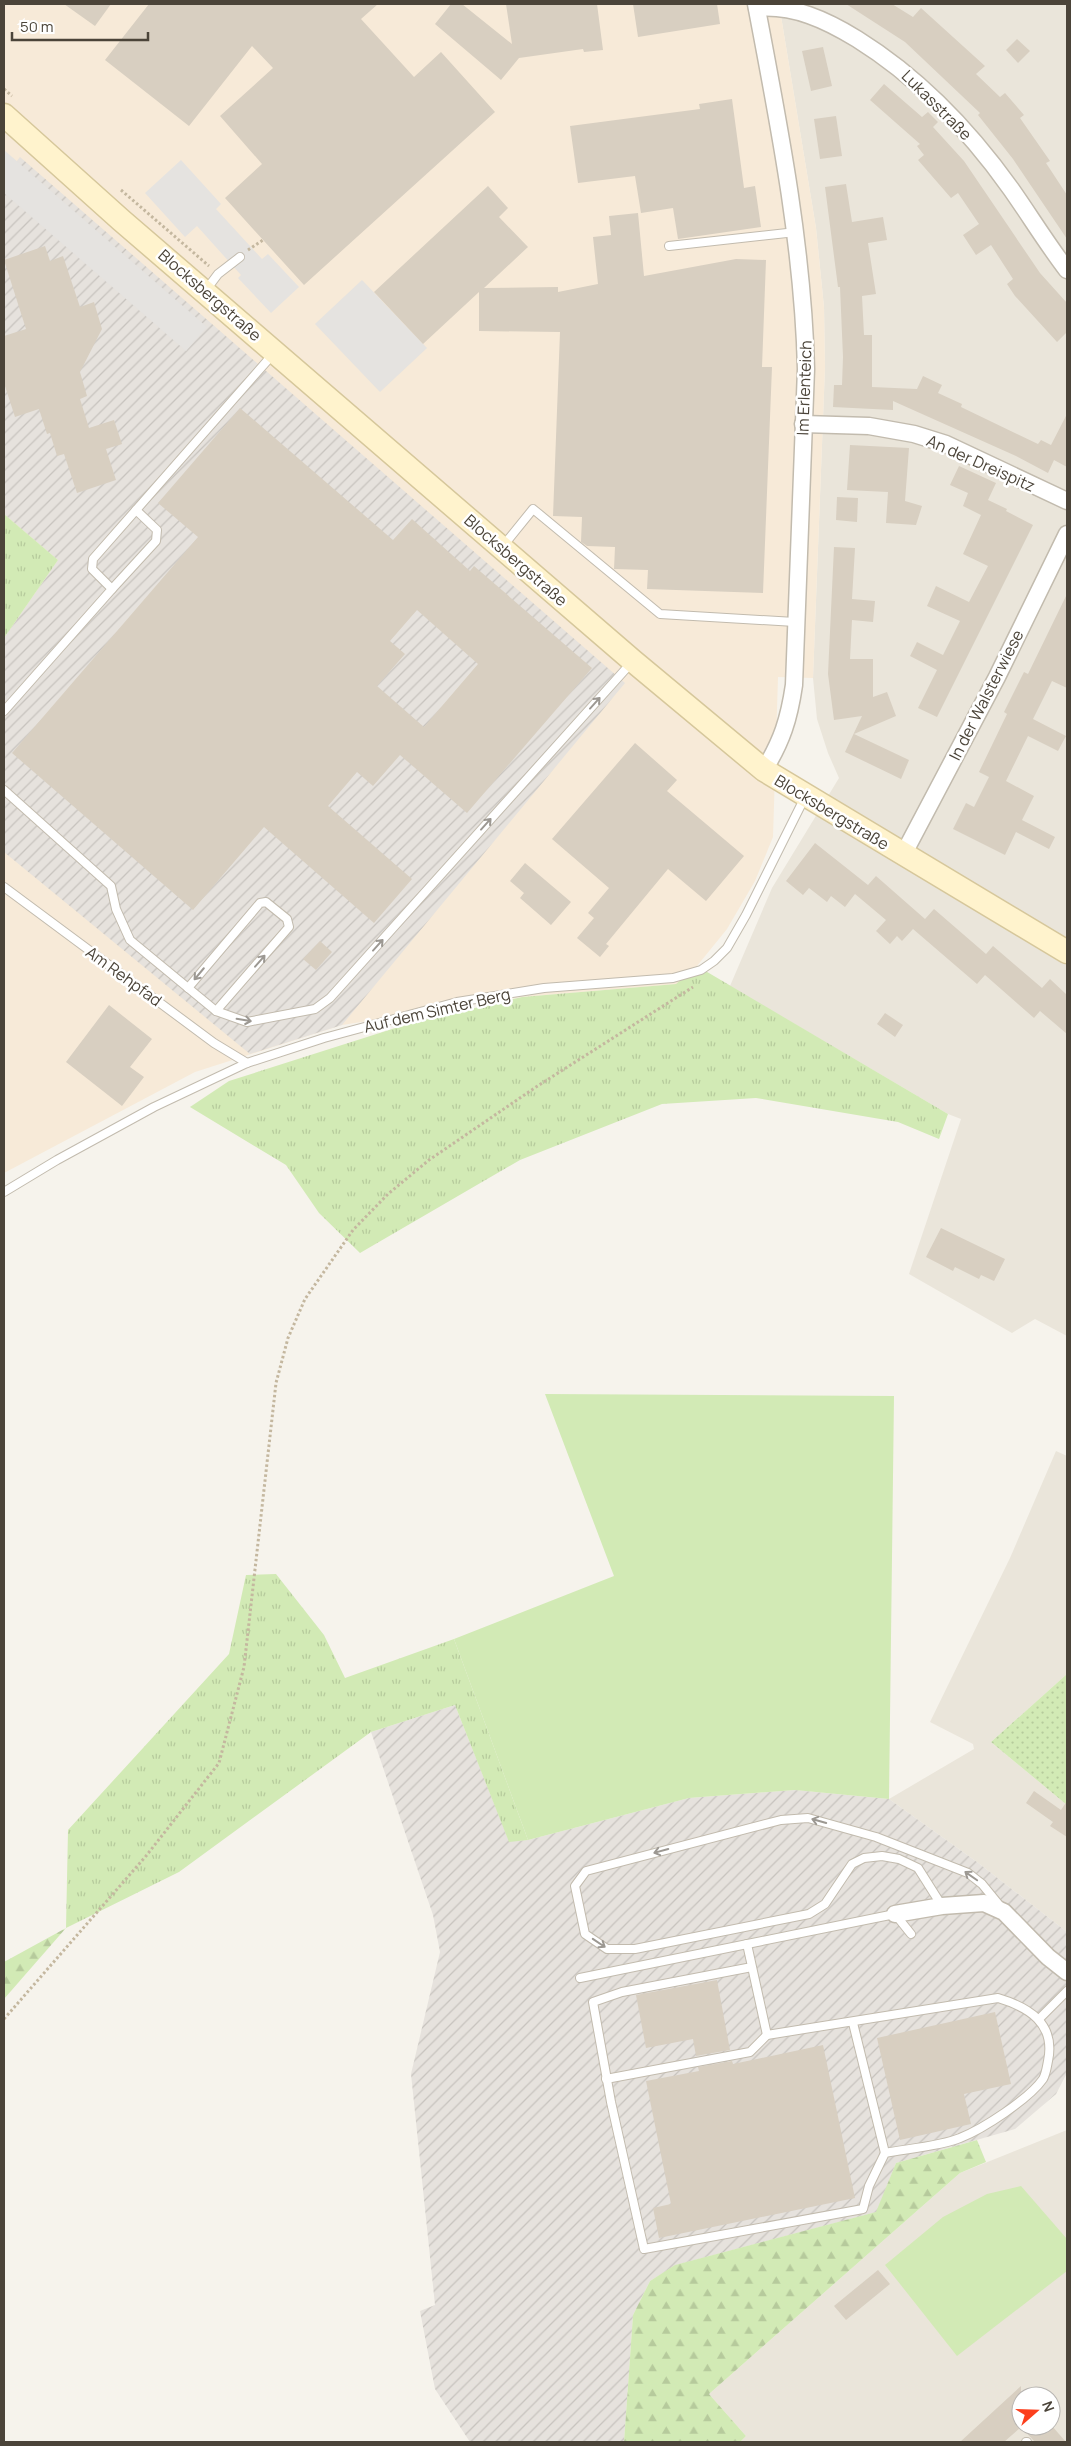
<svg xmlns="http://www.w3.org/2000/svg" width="1071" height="2446" font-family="Manrope,sans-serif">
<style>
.residential{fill:#eae5da;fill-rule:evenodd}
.commercial{fill:#f7ead8}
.industrial{fill:url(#industrial-furrows)}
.grass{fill:url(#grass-tufts)}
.forest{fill:url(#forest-firs)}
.park{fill:#d2eab5}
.garden{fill:url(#garden-dots)}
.parking{fill:#e5e3e0}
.building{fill:#d8cfc1;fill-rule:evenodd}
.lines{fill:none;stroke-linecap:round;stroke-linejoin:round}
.lane-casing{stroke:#c2bbae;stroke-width:10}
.street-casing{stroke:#c2bbae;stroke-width:19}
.secondary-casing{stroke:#d6c79b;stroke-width:25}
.path{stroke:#c4b79f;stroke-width:3;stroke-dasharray:2.5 2.5;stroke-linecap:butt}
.lane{stroke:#fff;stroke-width:8}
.street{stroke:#fff;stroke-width:16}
.secondary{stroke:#fff3cd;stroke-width:22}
.oneway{stroke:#9c9892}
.labels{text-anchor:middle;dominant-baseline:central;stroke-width:5;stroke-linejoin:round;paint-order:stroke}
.street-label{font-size:16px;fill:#4b4439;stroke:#fff}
</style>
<defs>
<pattern id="industrial-furrows" width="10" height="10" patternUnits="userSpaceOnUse" patternTransform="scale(1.25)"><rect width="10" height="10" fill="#e6e2dd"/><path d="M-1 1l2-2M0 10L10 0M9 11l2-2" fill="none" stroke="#c7c3be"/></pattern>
<pattern id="grass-tufts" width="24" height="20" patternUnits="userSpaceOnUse" patternTransform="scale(1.25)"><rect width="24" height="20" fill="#d2eab5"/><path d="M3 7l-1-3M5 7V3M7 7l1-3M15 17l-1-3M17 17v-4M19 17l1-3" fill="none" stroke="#b6ca9c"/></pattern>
<pattern id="forest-firs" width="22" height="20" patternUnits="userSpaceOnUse" patternTransform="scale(1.25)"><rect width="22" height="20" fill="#d2eab5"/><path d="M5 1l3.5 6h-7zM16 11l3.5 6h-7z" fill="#b6ca9c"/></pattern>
<pattern id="garden-dots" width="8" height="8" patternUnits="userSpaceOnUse" patternTransform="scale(1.25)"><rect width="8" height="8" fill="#d2eab5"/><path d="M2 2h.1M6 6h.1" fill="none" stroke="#b6ca9c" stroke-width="1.8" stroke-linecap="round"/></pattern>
</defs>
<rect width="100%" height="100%" fill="#f6f3ec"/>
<g class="residential">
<polygon points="779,4 1067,4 1067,1336 1035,1319 1012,1333 909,1274 961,1119 948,1114 730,986 772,888 839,778 828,753 817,719 813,678 825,367 824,307 816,228"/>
<polygon points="1056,1451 1067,1456 1067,1674 991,1742 1067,1805 1067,1932 977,1862 889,1799 974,1749 973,1744 930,1722 1010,1558"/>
<path d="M1067 2130V2442H740L746 2436 709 2394 960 2173ZM1021 2396H1051V2426H1021Z"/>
</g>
<polygon class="commercial" points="4,4 779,4 816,228 824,307 825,367 813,678 778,677 773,837 755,881 727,929 697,966 677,984 522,997 342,1025 195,1072 4,1173 4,638 58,560 4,514"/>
<g class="industrial">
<polygon points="20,157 625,683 342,1025 250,1054 4,852 4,638 58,560 4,514 4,178"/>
<polygon points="455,1705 509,1841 528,1840 689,1798 795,1790 889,1799 977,1862 1067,1932 1067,2073 1056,2094 1015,2129 896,2163 877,2212 676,2265 650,2281 633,2315 624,2442 470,2442 435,2389 420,2311 435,2305 411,2074 440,1952 433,1915 371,1732"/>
</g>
<g class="grass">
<polygon points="4,514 58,560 4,638"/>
<polygon points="697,966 948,1114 939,1139 898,1122 756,1098 662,1104 520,1160 360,1253 319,1213 286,1165 190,1107 229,1081 411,1023 522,997 676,984"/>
<polygon points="276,1574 324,1635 345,1678 454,1639 528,1840 509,1842 455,1705 371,1732 179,1872 66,1928 68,1830 229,1654 246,1575"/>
</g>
<g class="forest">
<polygon points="66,1928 4,1999 4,1962"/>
<polygon points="977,2140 986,2162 960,2173 709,2394 746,2436 740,2442 624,2442 633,2315 650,2281 675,2265 876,2212 896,2163"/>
</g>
<g class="park">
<polygon points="545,1394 894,1396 889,1799 795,1790 689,1798 528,1840 454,1639 614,1576"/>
<polygon points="1021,2186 1067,2239 1067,2271 957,2356 885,2265 943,2217 987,2194"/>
</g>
<polygon class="garden" points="1067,1674 1067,1805 991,1742"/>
<g class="parking">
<polygon points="4,150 207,327 186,351 4,193"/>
<polygon points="181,160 221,204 216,209 262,259 268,254 299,287 271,313 238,278 241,275 197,226 185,237 145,193"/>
<polygon points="362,280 427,348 380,392 315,324"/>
</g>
<g class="building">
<polygon points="64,4 111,4 95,26"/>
<polygon points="149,4 378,4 361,19 414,77 441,52 495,112 304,285 225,198 262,164 220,116 273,68 252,46 189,126 105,60"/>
<polygon points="451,4 462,4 512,44 506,4 597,4 603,50 584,52 583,49 519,58 501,80 435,24"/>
<polygon points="633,4 717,4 720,24 638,37"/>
<polygon points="846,4 892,4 913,17 921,8 985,66 976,74 1000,97 1005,93 1024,115 1020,118 1050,161 1046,163 1067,195 1067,239 1013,159 978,115 980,113 905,42"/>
<polygon points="1017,39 1030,51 1018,63 1006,50"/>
<polygon points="823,47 832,86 811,91 802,51"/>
<polygon points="884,84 922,117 928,112 938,122 933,127 964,161 1040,273 1067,303 1067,332 1057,342 1015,296 1007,284 1013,279 991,245 976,255 963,235 979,224 958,193 951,198 918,160 924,155 917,146 920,144 870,100"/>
<polygon points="732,99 744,188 755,186 761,227 678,239 673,208 641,213 635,176 578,183 570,126 700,109 699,104"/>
<polygon points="836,116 842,156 820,159 814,119"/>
<polygon points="846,184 852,222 883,217 887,240 868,243 876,294 862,296 864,335 872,335 872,387 917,389 923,376 942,385 938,393 962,404 961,407 1038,444 1041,440 1051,445 1067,414 1067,467 1054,460 1048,473 1016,456 893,401 893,410 833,407 834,385 842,385 843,357 840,287 838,287 825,187"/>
<polygon points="488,186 508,208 499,217 528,247 484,288 558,287 558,292 598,284 593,237 611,235 609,216 638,213 644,276 736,259 766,260 762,367 772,367 763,593 647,589 648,570 614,569 615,547 587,546 581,542 582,517 553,516 560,332 479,331 479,292 423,344 374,292"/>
<polygon points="45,246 50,261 63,256 80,307 94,302 102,329 80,372 87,396 80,399 89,428 114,420 122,444 106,449 116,480 77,493 64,454 57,456 50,433 47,434 39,409 15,417 4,383 4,336 26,329 4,260"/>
<path d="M240 408 393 540 412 519 470 571 474 566 592 668 467 813 400 755 373 786 357 772 328 806 412 879 374 923 264 827 193 910 12 753 198 537 158 503ZM417 610 478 664 424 727 377 686 405 654 390 641Z"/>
<polygon points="850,445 909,448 905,501 922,506 916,525 886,523 888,492 847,490"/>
<polygon points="959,466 996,483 988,500 1007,509 1006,511 1033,525 937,717 918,708 937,670 910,656 917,642 943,655 960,621 927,606 936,586 969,602 988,566 963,554 981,515 963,506 968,493 950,485"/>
<polygon points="837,497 858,498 857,522 836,520"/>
<polygon points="834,547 855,548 852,599 875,601 873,622 852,620 850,659 873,659 873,697 887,692 896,716 854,734 909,760 901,779 845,752 862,716 834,720 828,674"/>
<polygon points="1067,594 1067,688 1052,681 1033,719 1066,736 1058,751 1028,736 1006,781 1034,796 1022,820 1055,837 1049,849 1016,832 1005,855 953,829 966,803 974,807 989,777 979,772 1007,714 1004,712 1024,672 1028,674"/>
<polygon points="635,743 677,780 667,791 744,856 706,901 668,869 606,944 609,946 600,957 577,938 594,918 588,913 609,888 552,839"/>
<polygon points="815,843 868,885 876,876 925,919 934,909 986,954 993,946 1042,988 1050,979 1067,995 1067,1034 1040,1011 1034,1018 985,975 977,984 913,929 902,941 897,936 890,944 876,931 886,920 855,894 845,907 831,896 827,902 809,888 803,895 786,881"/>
<polygon points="525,863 571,902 551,925 520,898 524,893 510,881"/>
<polygon points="320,941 332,952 316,970 303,959"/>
<polygon points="109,1005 152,1039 130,1067 144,1077 122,1106 66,1062"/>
<polygon points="885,1013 903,1025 895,1037 877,1024"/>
<polygon points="941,1228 1005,1259 994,1281 981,1275 979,1279 955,1267 953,1271 926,1257"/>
<polygon points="1034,1791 1061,1810 1067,1801 1067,1837 1050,1826 1053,1822 1026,1803"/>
<polygon points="717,1980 730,2050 696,2056 693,2039 646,2048 636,1995"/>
<polygon points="995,2012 1011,2084 964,2094 971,2124 900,2140 877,2038"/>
<polygon points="823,2045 855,2198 659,2238 653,2208 671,2204 646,2081 699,2071 698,2067 732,2061 733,2064"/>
<polygon points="878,2270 890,2284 846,2320 834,2306"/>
<polygon points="1021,2386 1021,2426 1052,2426 1066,2442 1035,2442 1021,2427 1004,2442 960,2442"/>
</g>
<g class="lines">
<defs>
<g id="lane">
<polyline points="669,246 796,232"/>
<polyline points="206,290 218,274 240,257"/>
<polyline points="503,546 533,509 660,614 795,622"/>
<polyline points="112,589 156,541 157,530 136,510"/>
<polyline points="4,711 112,589 92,569 93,559 274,353"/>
<polyline points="4,790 111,886 116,909 130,940 216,1011 247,1022 315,1009 330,998 632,662"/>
<polyline points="4,887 214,1043 247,1063"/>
<polyline points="188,988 260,903 266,902 287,919 289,927 216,1011"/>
<polyline points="4,1192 57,1160 154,1107 247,1063 324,1038 457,1002 544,988 673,978 701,970 714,961 727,948 746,915 805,797"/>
<polyline points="942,1906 918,1868 899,1859 882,1856 864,1858 852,1864 825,1904 809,1914 635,1949 607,1949 585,1934 575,1886 586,1871 781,1820 808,1818 876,1837 968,1873 982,1884 1000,1906"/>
<path d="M747 1944 767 2035 998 1998C1028 2007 1056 2023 1048 2061 1047 2066 1046 2074 1043 2079 1029 2099 983 2129 960 2138 941 2146 906 2149 885 2153L869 2186 863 2209 644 2249 611 2102 593 2002 622 1992 752 1967"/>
<polyline points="580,1978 895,1914 911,1934"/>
<polyline points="1039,2019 1067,1991"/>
<polyline points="853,2023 885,2153"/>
<polyline points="606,2079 750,2052 767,2035"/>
<polyline points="1026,2442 1027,2442"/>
</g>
<g id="street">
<path d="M756 4C779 125 803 246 806 369L794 685C789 719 782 741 764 770"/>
<path d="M757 8C794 5 826 20 857 39 918 77 969 130 1011 189 1030 216 1047 244 1067 270"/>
<polyline points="803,424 869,426 914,434 946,444 1067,501"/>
<polyline points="903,855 997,677 1067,534"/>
<polyline points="895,1914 942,1906 984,1903 1004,1912 1048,1957 1067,1972"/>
</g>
<polyline id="secondary" points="4,115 121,220 633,661 764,770 1067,952"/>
</defs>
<use href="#lane" class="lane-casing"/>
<use href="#street" class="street-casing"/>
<use href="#secondary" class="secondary-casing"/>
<g class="path">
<polyline points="4,89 12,96"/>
<polyline points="121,190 209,266"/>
<polyline points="248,250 263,240"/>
<polyline points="4,2019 146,1856 219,1763 244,1667 276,1383 288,1338 305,1299 353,1230 388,1194 429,1160 536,1087 693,987"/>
</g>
<use href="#lane" class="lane"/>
<use href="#street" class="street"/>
<use href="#secondary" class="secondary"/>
</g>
<defs><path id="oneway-shaft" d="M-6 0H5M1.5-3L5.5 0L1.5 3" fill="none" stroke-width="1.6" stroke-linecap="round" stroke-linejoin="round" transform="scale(1.25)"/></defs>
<g class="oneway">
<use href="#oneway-shaft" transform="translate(595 703) rotate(-48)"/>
<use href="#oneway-shaft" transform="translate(486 824) rotate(-48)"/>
<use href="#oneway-shaft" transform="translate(378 945) rotate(-48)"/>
<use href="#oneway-shaft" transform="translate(260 961) rotate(-49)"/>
<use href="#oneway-shaft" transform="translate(199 974) rotate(130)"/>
<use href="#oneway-shaft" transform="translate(244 1020) rotate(9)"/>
<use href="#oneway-shaft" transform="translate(819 1821) rotate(-164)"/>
<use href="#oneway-shaft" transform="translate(661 1851) rotate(165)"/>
<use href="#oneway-shaft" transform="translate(971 1876) rotate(-145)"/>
<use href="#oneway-shaft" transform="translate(599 1943) rotate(34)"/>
</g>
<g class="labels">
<g class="street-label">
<text transform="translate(937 105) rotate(45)">Lukasstraße</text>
<text transform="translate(210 295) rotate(41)">Blocksbergstraße</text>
<text transform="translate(804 388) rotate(-88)">Im Erlenteich</text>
<text transform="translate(981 463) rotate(24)">An der Dreispitz</text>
<text transform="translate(516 560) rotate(41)">Blocksbergstraße</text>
<text transform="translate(986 695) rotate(-63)">In der Walsterwiese</text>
<text transform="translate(832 812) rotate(31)">Blocksbergstraße</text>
<text transform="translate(124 976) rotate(36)">Am Rehpfad</text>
<text transform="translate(437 1010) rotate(-13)">Auf dem Simter Berg</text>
</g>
</g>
<rect width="1071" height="2446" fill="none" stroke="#4b4439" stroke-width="10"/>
<g transform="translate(1036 2411) rotate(70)"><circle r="24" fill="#ffffff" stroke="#b7b4b0"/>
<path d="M0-4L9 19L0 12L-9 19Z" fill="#fc3f1d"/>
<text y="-8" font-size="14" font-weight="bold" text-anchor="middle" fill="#4b4439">N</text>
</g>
<path d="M12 32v8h136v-8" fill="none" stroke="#4b4439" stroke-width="2.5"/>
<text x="20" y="32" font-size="15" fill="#4b4439" stroke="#ffffff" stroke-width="4" paint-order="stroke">50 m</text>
</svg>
